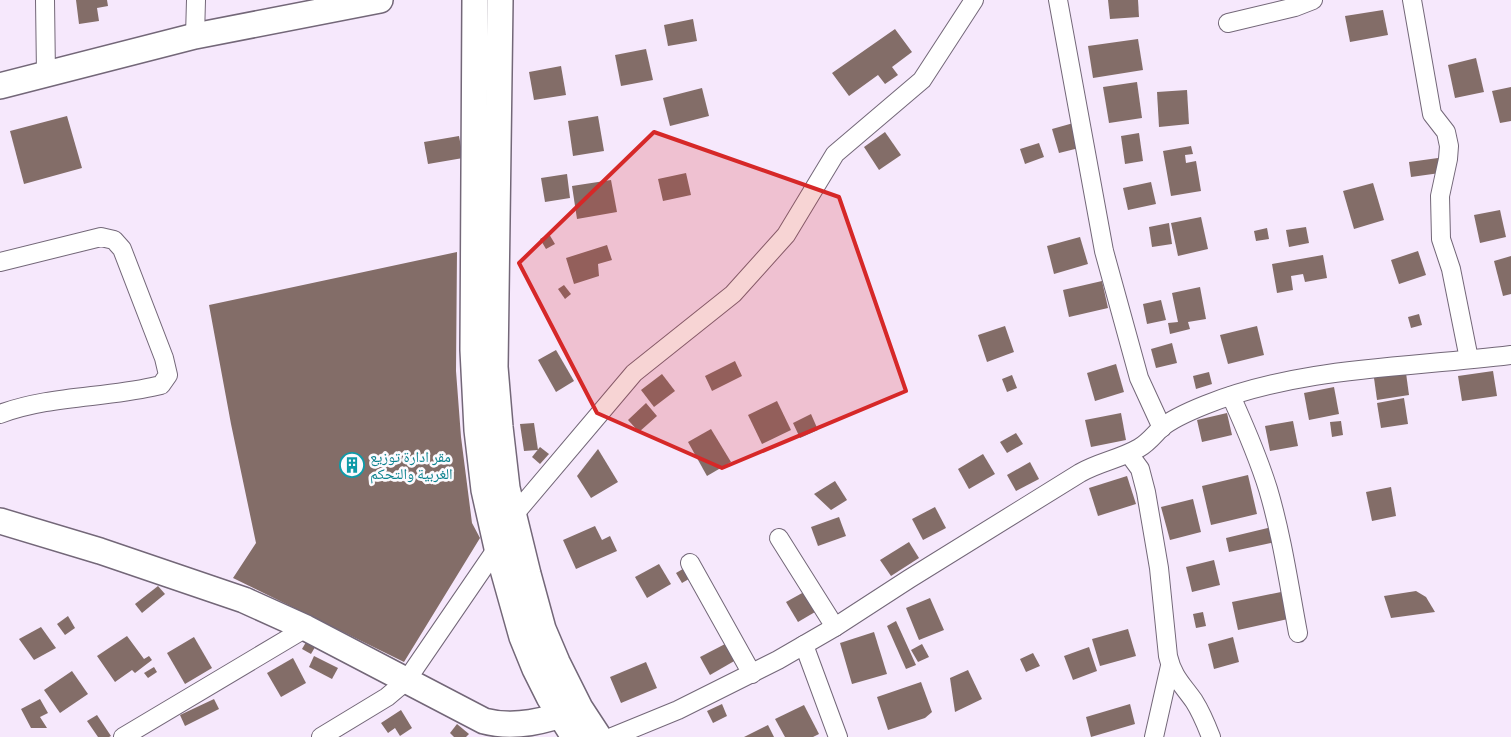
<svg xmlns="http://www.w3.org/2000/svg" width="1511" height="737" font-family="'Exo 2','Noto Naskh Arabic',sans-serif">
<style>
.building{fill:#836d68}
.lines{fill:none;stroke-linecap:round;stroke-linejoin:round}
.street-casing{stroke:#736778;stroke-width:20}
.secondary-casing{stroke:#736778;stroke-width:28}
.street{stroke:#fff;stroke-width:18}
.secondary{stroke:#fff;stroke-width:25}
.marked{fill:#d62828;fill-opacity:0.2;stroke:#d62828;stroke-width:4;stroke-linejoin:round}
.labels{text-anchor:middle;dominant-baseline:central;stroke-width:5;stroke-linejoin:round;paint-order:stroke}
.culture-label{font-size:15px;fill:#0d838f;stroke:#fdfafe;text-anchor:start}
</style>
<rect width="100%" height="100%" fill="#f6e8fc"/>
<g class="building">
<polygon points="76,0 107,0 108,6 97,8 99,21 79,24"/>
<polygon points="1108,0 1138,0 1139,17 1110,19"/>
<polygon points="1383,10 1388,35 1350,42 1345,16"/>
<polygon points="693,19 697,41 668,46 664,25"/>
<polygon points="895,29 912,52 892,67 898,75 885,84 878,75 849,96 832,73"/>
<polygon points="1138,39 1143,70 1093,78 1088,46"/>
<polygon points="646,49 653,80 621,86 615,55"/>
<polygon points="1476,58 1484,92 1455,98 1448,65"/>
<polygon points="561,66 566,95 534,100 529,72"/>
<polygon points="1137,82 1142,118 1109,123 1103,87"/>
<polygon points="1511,87 1511,121 1500,123 1492,91"/>
<polygon points="702,88 709,116 670,126 663,98"/>
<polygon points="1187,90 1189,124 1159,127 1157,92"/>
<polygon points="67,116 82,168 24,184 10,131"/>
<polygon points="598,116 604,151 573,156 568,121"/>
<polygon points="1077,122 1083,147 1059,153 1052,129"/>
<polygon points="885,132 901,155 879,170 864,147"/>
<polygon points="1139,133 1143,161 1125,164 1121,136"/>
<polygon points="459,136 463,158 428,164 424,142"/>
<polygon points="1039,143 1044,157 1025,164 1020,149"/>
<polygon points="1191,146 1193,154 1185,155 1186,163 1196,161 1201,191 1171,196 1163,151"/>
<polygon points="1438,158 1440,173 1411,177 1409,162"/>
<polygon points="686,173 691,195 663,201 658,179"/>
<polygon points="567,174 570,198 545,202 541,178"/>
<polygon points="611,180 617,212 577,219 572,186"/>
<polygon points="1151,182 1156,204 1128,210 1123,188"/>
<polygon points="1373,183 1384,220 1354,229 1343,191"/>
<polygon points="1500,210 1506,237 1480,243 1474,215"/>
<polygon points="1201,217 1208,249 1178,256 1171,223"/>
<polygon points="1169,223 1172,244 1152,247 1149,227"/>
<polygon points="1306,227 1309,243 1289,247 1286,230"/>
<polygon points="1267,228 1269,239 1256,241 1254,231"/>
<polygon points="549,234 555,244 546,249 540,239"/>
<polygon points="1080,237 1088,264 1054,274 1047,246"/>
<polygon points="607,245 612,260 598,264 599,276 574,284 566,258"/>
<polygon points="1418,251 1426,275 1399,284 1391,260"/>
<polygon points="457,252 456,371 461,437 472,523 480,538 404,662 233,578 256,543 231,424 209,305"/>
<polygon points="1323,255 1327,278 1305,282 1303,274 1291,276 1293,290 1277,293 1272,264"/>
<polygon points="1511,256 1511,294 1503,296 1494,261"/>
<polygon points="1102,281 1108,308 1069,317 1063,290"/>
<polygon points="564,285 571,294 565,299 558,289"/>
<polygon points="1200,287 1206,319 1188,322 1190,329 1170,334 1168,323 1178,322 1172,293"/>
<polygon points="1161,300 1166,320 1147,324 1143,304"/>
<polygon points="1419,314 1422,325 1411,328 1408,317"/>
<polygon points="1005,326 1014,352 987,362 978,335"/>
<polygon points="1257,326 1264,355 1228,364 1220,335"/>
<polygon points="1172,343 1177,363 1156,368 1151,349"/>
<polygon points="556,350 574,381 556,392 538,360"/>
<polygon points="735,361 742,376 712,391 705,376"/>
<polygon points="1116,364 1124,392 1095,401 1087,373"/>
<polygon points="1493,371 1497,396 1462,401 1458,376"/>
<polygon points="1209,372 1212,384 1196,389 1193,376"/>
<polygon points="1406,373 1409,395 1377,400 1374,378"/>
<polygon points="662,374 675,391 654,407 641,390"/>
<polygon points="1012,375 1017,388 1007,392 1002,379"/>
<polygon points="1334,387 1339,414 1309,420 1304,393"/>
<polygon points="1404,398 1408,424 1381,428 1377,403"/>
<polygon points="777,401 791,430 762,444 748,415"/>
<polygon points="646,403 657,416 639,432 628,420"/>
<polygon points="1121,413 1126,440 1091,447 1085,420"/>
<polygon points="1227,413 1232,435 1202,442 1197,420"/>
<polygon points="811,414 818,430 800,438 793,423"/>
<polygon points="1293,421 1298,446 1270,451 1265,426"/>
<polygon points="1341,421 1343,435 1332,437 1330,422"/>
<polygon points="534,423 538,450 524,451 520,424"/>
<polygon points="711,429 731,462 707,476 688,442"/>
<polygon points="1016,433 1023,444 1007,453 1000,442"/>
<polygon points="540,447 549,454 540,464 532,457"/>
<polygon points="598,449 618,482 591,498 577,476"/>
<polygon points="983,454 995,474 969,489 958,469"/>
<polygon points="1030,462 1039,479 1016,491 1007,475"/>
<polygon points="1248,475 1257,514 1211,525 1202,486"/>
<polygon points="1127,476 1136,504 1098,516 1089,488"/>
<polygon points="835,481 847,500 831,510 814,494"/>
<polygon points="1391,487 1396,516 1372,521 1366,492"/>
<polygon points="1193,499 1201,532 1170,540 1161,507"/>
<polygon points="935,507 946,528 923,540 912,519"/>
<polygon points="839,517 846,536 818,546 811,527"/>
<polygon points="595,526 602,540 610,536 617,551 576,569 563,540"/>
<polygon points="1272,527 1275,542 1229,552 1226,538"/>
<polygon points="909,542 919,558 891,576 880,560"/>
<polygon points="1214,560 1220,585 1192,592 1186,567"/>
<polygon points="659,564 671,584 647,598 635,577"/>
<polygon points="688,566 694,576 682,583 676,573"/>
<polygon points="158,586 165,594 142,613 135,604"/>
<polygon points="1291,590 1297,617 1238,630 1232,602"/>
<polygon points="1416,591 1426,597 1435,612 1391,618 1384,596"/>
<polygon points="804,592 815,612 798,622 786,602"/>
<polygon points="930,598 944,630 919,640 906,608"/>
<polygon points="1203,612 1206,626 1196,628 1193,614"/>
<polygon points="68,616 75,628 65,635 57,624"/>
<polygon points="896,621 916,665 906,669 887,626"/>
<polygon points="41,627 56,648 34,660 19,639"/>
<polygon points="1128,629 1136,656 1100,666 1092,639"/>
<polygon points="874,632 887,674 852,684 840,643"/>
<polygon points="127,636 144,659 149,656 152,660 135,673 132,670 115,682 97,656"/>
<polygon points="194,637 212,668 185,684 167,653"/>
<polygon points="309,637 318,642 311,654 302,649"/>
<polygon points="1233,637 1239,662 1214,669 1208,644"/>
<polygon points="727,643 736,660 710,675 700,657"/>
<polygon points="922,644 929,657 918,662 911,650"/>
<polygon points="1089,647 1097,671 1073,680 1064,656"/>
<polygon points="1033,653 1040,666 1026,672 1020,659"/>
<polygon points="314,656 338,668 332,679 309,667"/>
<polygon points="293,658 306,683 281,697 267,673"/>
<polygon points="646,662 657,688 621,703 610,677"/>
<polygon points="154,667 157,672 148,678 144,673"/>
<polygon points="968,670 982,699 955,712 950,678"/>
<polygon points="72,671 88,694 60,713 44,690"/>
<polygon points="921,682 932,712 925,718 888,730 877,697"/>
<polygon points="40,699 48,713 40,717 47,728 31,728 21,709"/>
<polygon points="214,699 219,709 185,726 180,715"/>
<polygon points="722,704 727,716 713,723 707,711"/>
<polygon points="1130,704 1135,724 1091,737 1086,717"/>
<polygon points="804,705 819,734 813,737 785,737 775,719"/>
<polygon points="401,710 412,728 400,736 395,728 388,733 381,723"/>
<polygon points="97,715 111,736 109,737 98,737 87,721"/>
<polygon points="457,724 469,734 466,737 454,737 450,733"/>
<polygon points="768,725 774,737 744,737"/>
</g>
<g class="lines">
<defs>
<g id="street">
<polyline points="45,0 46,74"/>
<polyline points="1058,0 1104,251 1139,378 1162,428"/>
<polyline points="1412,0 1432,114 1446,132 1449,146 1448,159 1440,196 1441,239 1451,269 1469,359"/>
<polyline points="1228,23 1295,7 1313,0"/>
<polyline points="195,36 196,0"/>
<path d="M0 262 101 237 114 240 122 249 164 358 168 375 161 385 152 387C102 398 48 396 0 414"/>
<path d="M1231 396C1245 427 1258 457 1268 489 1282 536 1289 585 1298 633"/>
<path d="M1129 454 1140 469 1146 492 1159 568 1168 656C1173 677 1182 684 1194 701 1201 712 1206 724 1211 737"/>
<polyline points="513,516 634,373 733,294 786,235 835,154 922,80 974,0"/>
<polyline points="779,538 835,627"/>
<polyline points="690,563 752,674"/>
<polyline points="804,645 838,737"/>
<polyline points="123,737 306,628"/>
<polyline points="321,737 387,697 406,681 497,548"/>
<path d="M612 737 678 710 778 660 835 627 909 579 1080 473C1099 462 1120 459 1139 448 1148 443 1154 435 1161 428 1173 418 1190 411 1205 405 1303 366 1408 368 1511 355"/>
<polyline points="1154,737 1170,666"/>
</g>
<g id="secondary">
<polyline points="475,0 473,350 477,430 484,490 497,548 522,637 535,669 549,697 574,737"/>
<polyline points="500,0 495,367 500,427 507,488 528,574 543,629 557,662 580,708 599,737"/>
<polyline points="0,86 195,36 380,0"/>
<path d="M0 521 100 551 244 600 306 628 484 721C515 729 546 721 575 710"/>
</g>
</defs>
<use href="#street" class="street-casing"/>
<use href="#secondary" class="secondary-casing"/>
<use href="#street" class="street"/>
<use href="#secondary" class="secondary"/>
</g>
<path class="marked" d="M654 132 839 197 906 391 722 468 597 413 519 263Z"/>
<defs>
<symbol id="building-ring" viewBox="-11 -11 22 22"><circle r="9.5" fill="#fdfafe" stroke="#0f9aa8" stroke-width="1.5"/><path d="M-4-6H4V6H1V3H-1V6H-4ZM-2.5-4.3h1.7v1.8h-1.7ZM.8-4.3h1.7v1.8H.8ZM-2.5-1h1.7V.8h-1.7ZM.8-1h1.7V.8H.8Z" fill="#0f9aa8"/></symbol>
</defs>
<g fill-rule="evenodd">
<use href="#building-ring" x="338" y="451" width="28" height="28"/>
</g>
<g class="labels">
<g class="culture-label">
<text x="370" y="456">مقر ادارة توزيع<tspan x="370" dy="17">الغربية والتحكم</tspan></text>
</g>
</g>
</svg>
